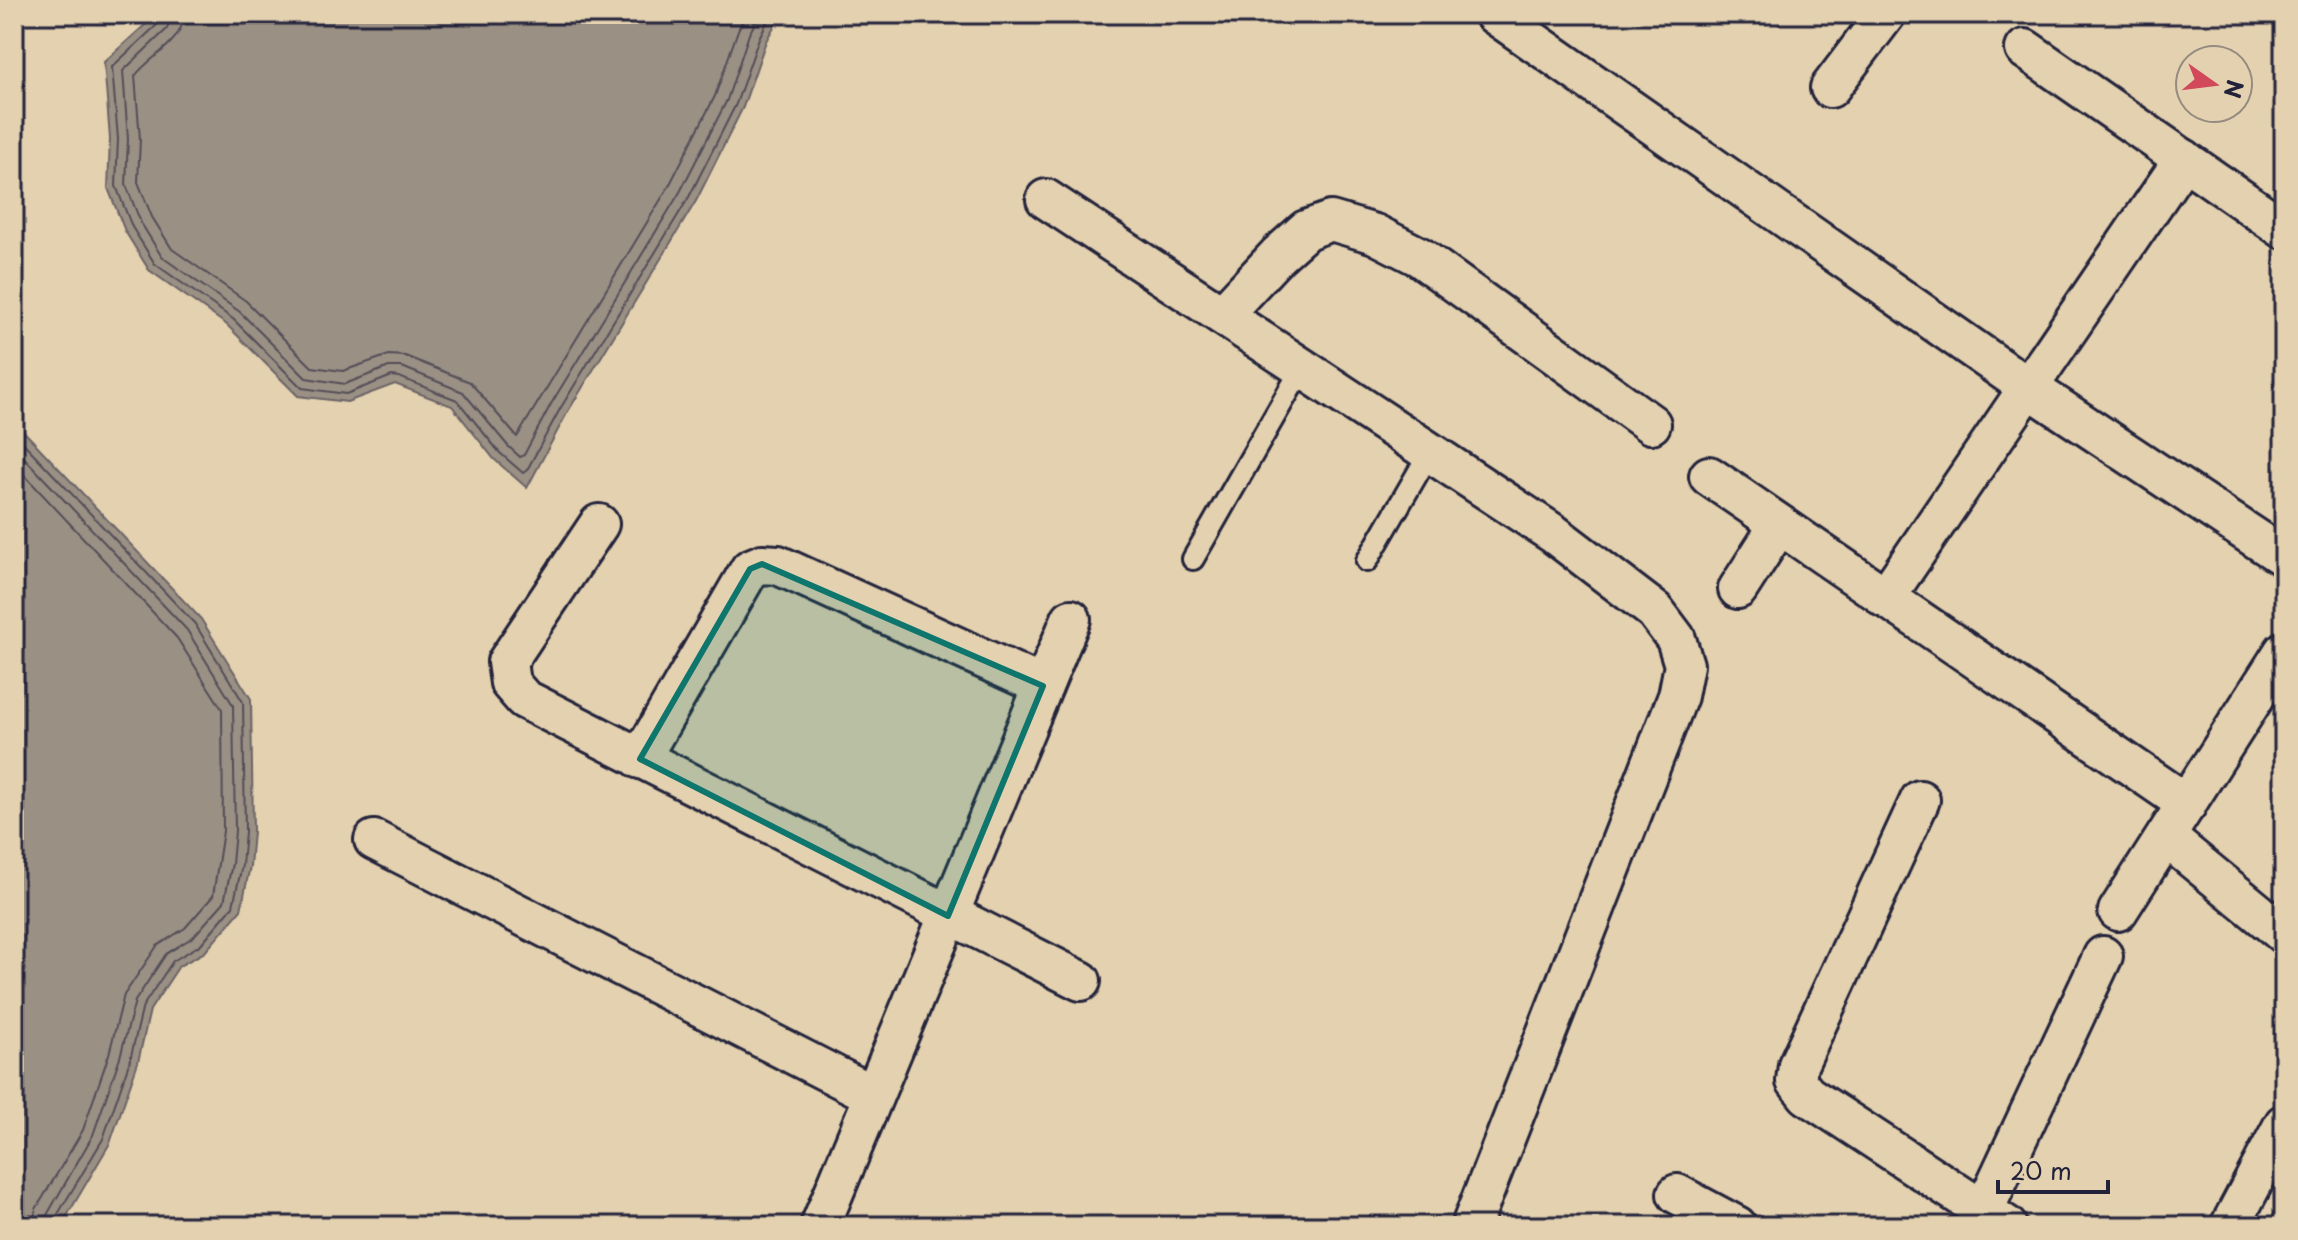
<svg xmlns="http://www.w3.org/2000/svg" width="2298" height="1240" font-family="'Playpen Sans',sans-serif">
<style>
.water{fill:#9b9084;stroke:#6b6467;stroke-width:2}
.lines{fill:none;stroke-linecap:round;stroke-linejoin:round}
.shore{stroke:#524e58;stroke-width:2}
.lane-casing{stroke:#22223b;stroke-width:26}
.street-casing{stroke:#22223b;stroke-width:44}
.lane{stroke:#e3d1af;stroke-width:20}
.street{stroke:#e3d1af;stroke-width:38}
.marked{fill:#0f766e;fill-opacity:0.2;stroke:#0f766e;stroke-width:6;stroke-linejoin:round}
</style>
<rect width="100%" height="100%" fill="#e3d1af"/>
<filter id="ink" filterUnits="userSpaceOnUse"><feTurbulence type="fractalNoise" baseFrequency=".0125" numOctaves="2"/><feDisplacementMap in="SourceGraphic" scale="16" xChannelSelector="R" yChannelSelector="G"/><feConvolveMatrix kernelMatrix="1 2 1 2 8 2 1 2 1" color-interpolation-filters="sRGB"/></filter>
<g filter="url(#ink)">
<g class="water">
<polygon points="157,14 781,14 766,41 743,107 696,201 567,413 527,488 494,459 452,406 395,384 347,402 298,396 227,325 149,270 125,231 108,188 110,139 104,62"/>
<polygon points="14,421 201,619 251,699 253,832 250,866 241,910 205,952 179,966 150,1010 138,1062 110,1143 61,1226 14,1226"/>
</g>
<g class="lines">
<g class="shore">
<polyline points="162,14 159,23 112,67 118,139 116,186 132,227 155,264 233,319 302,388 346,394 392,376 399,377 457,400 500,453 523,473 527,470 560,409 689,197 736,104 759,38 771,14"/>
<polyline points="172,14 167,29 123,71 128,139 126,185 141,223 162,257 240,312 306,378 345,384 389,367 402,367 463,392 508,446 520,457 524,455 551,404 680,192 727,100 749,34 760,14"/>
<path d="M184 14C183 43 151 55 135 76L140 139 138 182 152 217 172 249 246 301 312 367 343 371 389 355 405 356 470 382 517 437 669 186 715 96 738 30 746 14"/>
<polyline points="14,433 195,624 243,702 245,832 242,865 233,906 200,945 173,961 143,1006 130,1060 103,1139 55,1219 55,1226"/>
<polyline points="14,447 187,630 233,705 235,831 232,864 224,902 193,937 166,954 135,1001 120,1057 93,1135 47,1215 44,1226"/>
<polyline points="14,464 177,638 222,709 223,831 213,896 185,928 157,946 124,995 109,1054 83,1130 36,1209 32,1226"/>
</g>
<defs>
<g id="lane">
<polyline points="1193,559 1302,368"/>
<polyline points="1367,561 1430,452"/>
</g>
<g id="street">
<polyline points="1494,14 2029,388 2284,557"/>
<polyline points="2025,49 2284,229"/>
<polyline points="1830,88 1886,14"/>
<polyline points="1046,199 1554,534 1655,611 1676,639 1684,665 1678,696 1471,1226"/>
<polyline points="1222,315 1278,255 1306,230 1331,221 1375,234 1420,257 1651,424"/>
<polyline points="1709,476 2187,804"/>
<polyline points="599,524 507,662 510,683 524,699 1081,981"/>
<polyline points="1738,589 1779,525"/>
<polyline points="1885,598 2184,159"/>
<polyline points="640,759 750,569 762,564 778,565 1043,686"/>
<polyline points="1920,800 1798,1065 1796,1081 1807,1095 2007,1226"/>
<polyline points="2166,837 2284,934"/>
<polyline points="374,840 873,1095"/>
<polyline points="2118,911 2284,651"/>
<polyline points="1677,1194 1737,1226"/>
<polyline points="1984,1210 2103,956"/>
<polyline points="820,1226 1071,619"/>
<polyline points="2230,1226 2284,1124"/>
</g>
</defs>
<use href="#lane" class="lane-casing"/>
<use href="#street" class="street-casing"/>
<use href="#lane" class="lane"/>
<use href="#street" class="street"/>
</g>
</g>
<path class="marked" d="M762 564 1043 686 948 916 640 759 750 569Z"/>
<rect width="2298" height="1240" fill="none" stroke="#e3d1af" stroke-width="48"/>
<rect x="24" y="24" width="2250" height="1192" fill="none" stroke="#22223b" stroke-width="3" filter="url(#ink)"/>
<g transform="translate(2214 84) rotate(104)"><circle r="38" fill="#e3d1af" stroke="#968b81" stroke-width="2"/>
<path d="M0-6L14 30L0 20L-14 30Z" fill="#d1495b"/>
<text y="-12" font-size="22" font-weight="bold" text-anchor="middle" fill="#22223b">N</text>
</g>
<path d="M1998 1180v12h110v-12" fill="none" stroke="#22223b" stroke-width="4"/>
<text x="2010" y="1180" font-size="24" fill="#22223b" stroke="#e3d1af" stroke-width="6" paint-order="stroke">20 m</text>
</svg>
